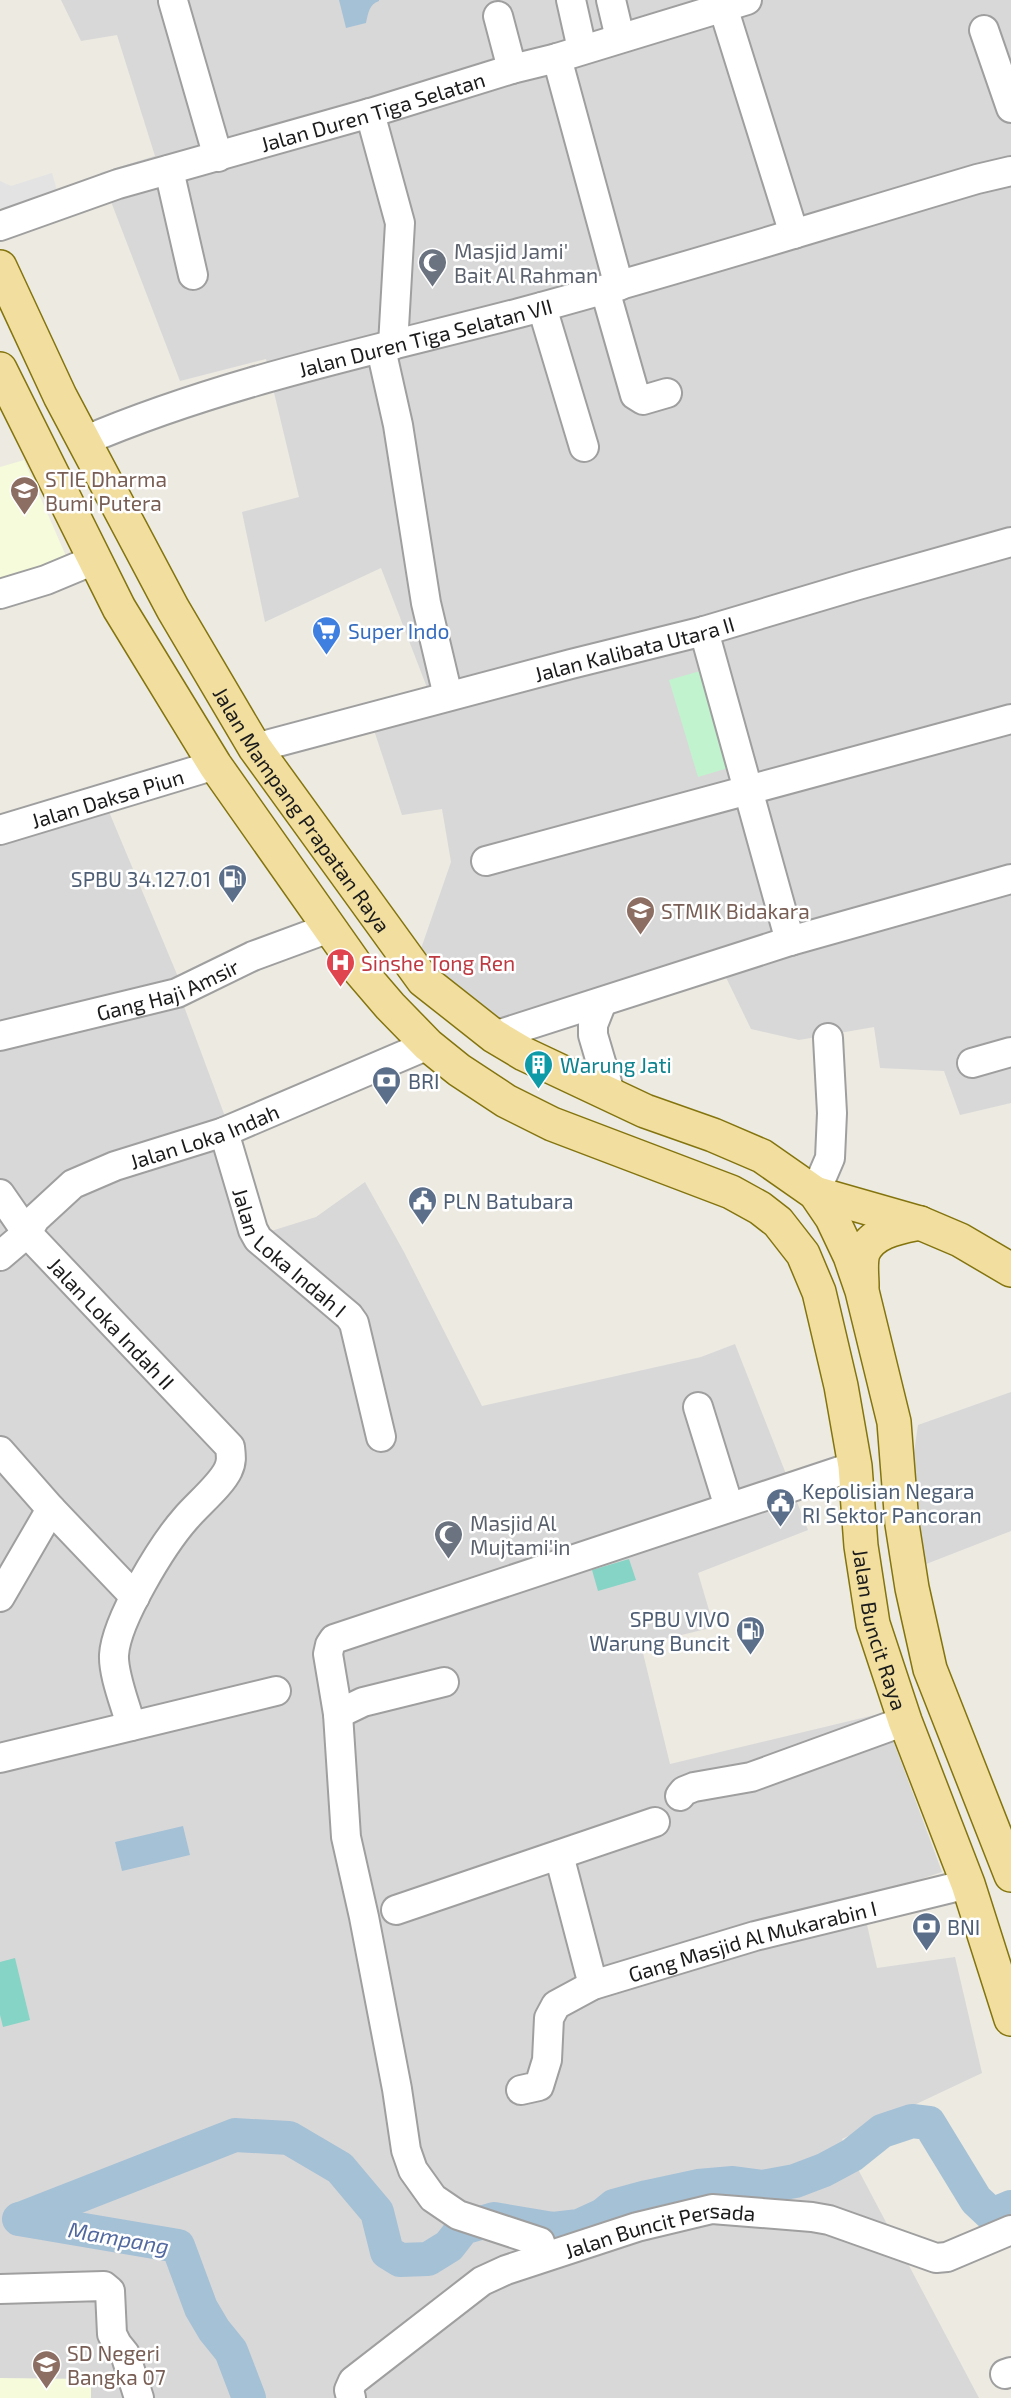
<svg xmlns="http://www.w3.org/2000/svg" width="1011" height="2398" font-family="'Exo 2',sans-serif">
<style>
.residential{fill:#d9d8d8}
.education{fill:#f5fbdb}
.park{fill:#c1f3cf}
.pitch{fill:#86d4c5}
.parking{fill:#e3e3e3}
.water{fill:#a5c1d6}
.lines{fill:none;stroke-linecap:round;stroke-linejoin:round}
.river{stroke:#a5c1d6;stroke-width:34}
.minor-casing{stroke:#9f9f9f;stroke-width:32}
.major-casing{stroke:#84740e;stroke-width:36}
.minor{stroke:#fff;stroke-width:28}
.major{stroke:#f2dfa0;stroke-width:33}
.labels{text-anchor:middle;dominant-baseline:central;stroke-width:5;stroke-linejoin:round;paint-order:stroke}
.street-label{font-size:21px;fill:#1b1b1b;stroke:#fff}
.worship-label{font-size:21px;fill:#5b616d;stroke:#fff;text-anchor:start}
.education-label{font-size:21px;fill:#785e54;stroke:#fff;text-anchor:start}
.shop-label{font-size:21px;fill:#366cbe;stroke:#fff;text-anchor:start}
.service-label{font-size:21px;fill:#4e5e75;stroke:#fff;text-anchor:start}
.health-label{font-size:21px;fill:#be3a42;stroke:#fff;text-anchor:start}
.culture-label{font-size:21px;fill:#0d838f;stroke:#fff;text-anchor:start}
.water-label{font-size:22px;font-style:italic;fill:#5269a0;stroke:#fff}
</style>
<rect width="100%" height="100%" fill="#eceae1"/>
<g class="residential">
<polygon points="61,0 1011,0 1011,1103 960,1115 944,1071 880,1068 874,1027 799,1040 751,1029 719,963 501,1028 415,966 451,862 442,809 402,815 368,712 431,698 381,568 265,622 242,512 299,497 266,359 180,381 100,173 155,156 117,35 81,41"/>
<polygon points="102,795 181,984 182,1001 268,1232 316,1217 365,1182 404,1252 482,1406 701,1357 735,1344 808,1530 698,1573 714,1627 641,1645 670,1764 883,1713 942,1872 861,1899 877,1968 955,1957 982,2073 842,2139 979,2398 0,2398 0,819"/>
<polygon points="1011,1392 1011,1531 921,1566 906,1508 918,1425"/>
</g>
<g class="education">
<polygon points="24,460 70,565 0,589 0,467"/>
<polygon points="0,2378 91,2379 91,2398 0,2398"/>
</g>
<polygon class="park" points="707,669 735,766 698,777 669,680"/>
<g class="pitch">
<polygon points="629,1559 636,1580 598,1591 592,1570"/>
<polygon points="15,1958 30,2020 3,2027 0,2015 0,1962"/>
</g>
<polygon class="parking" points="52,173 59,198 17,212 0,208 0,181 11,186"/>
<g class="water">
<path d="M339 0H379V1C369 4 368 14 366 23L346 28Z"/>
<polygon points="183,1826 190,1855 122,1871 115,1842"/>
</g>
<g class="lines">
<g class="river">
<polyline points="19,2219 178,2246 201,2308 214,2330 231,2351 249,2398"/>
<polyline points="20,2219 235,2135 289,2138 340,2168 377,2212 387,2252 400,2260 428,2259 449,2246 463,2228 494,2219 553,2229 579,2226 603,2215 614,2206 647,2197 698,2186 733,2183 762,2187 795,2181 824,2170 852,2155 882,2131 912,2121 929,2123 976,2200 992,2215 1011,2207"/>
</g>
<defs>
<g id="minor">
<polyline points="571,0 582,49"/>
<polyline points="611,0 620,38"/>
<polyline points="173,1 218,157"/>
<polyline points="723,7 794,234"/>
<polyline points="498,16 512,69"/>
<polyline points="984,30 1011,108"/>
<polyline points="557,58 619,286"/>
<polyline points="370,113 400,223 393,345"/>
<polyline points="169,170 193,275"/>
<path id="s1" d="M0 226 118 184 370 113 512 69 557 58 747 0"/>
<polyline points="605,290 635,395 643,400 667,393"/>
<polyline points="542,307 584,447"/>
<polyline points="381,349 398,425 426,603 448,696"/>
<path id="s2" d="M84 441C222 382 373 351 519 313 673 272 825 224 977 179L1011 171"/>
<polyline points="0,594 46,580 94,560"/>
<polyline points="704,631 790,941"/>
<path id="s3" d="M255 748 571 664 704 631 858 585 1011 542"/>
<path id="s4" d="M0 830 215 765"/>
<polyline points="486,861 1011,719"/>
<polyline points="602,1002 593,1025 593,1035 611,1096"/>
<path id="s5" d="M0 1036 177 993 253 956 329 928"/>
<polyline points="494,1036 790,941 1011,879"/>
<polyline points="972,1063 1011,1052"/>
<path id="s6" d="M224 1132 253 1230 258 1239 349 1316 354 1323 381 1437"/>
<polyline points="815,1193 830,1158 832,1113 828,1038"/>
<path id="s7" d="M0 1194 27 1233 230 1447C231 1456 232 1462 228 1470 221 1485 198 1504 186 1518 163 1544 116 1620 114 1655 113 1675 126 1706 131 1726"/>
<path id="s8" d="M0 1256 27 1233 35 1219 73 1184 115 1166 224 1132 428 1045"/>
<polyline points="698,1407 729,1507"/>
<polyline points="0,1451 51,1509 135,1597"/>
<polyline points="0,1597 51,1509"/>
<polyline points="338,1714 363,1702 444,1682"/>
<polyline points="0,1758 276,1691"/>
<polyline points="680,1796 684,1791 694,1787 751,1777 905,1721"/>
<polyline points="559,1855 593,1985"/>
<polyline points="396,1910 655,1822"/>
<path id="s9" d="M521 2090 539 2086 547 2060 549 2018 556 2005 593 1985 755 1936 968 1884"/>
<polyline points="540,2242 458,2215 433,2198 413,2170 406,2150 397,2089 364,1917 346,1837 338,1714 328,1654 330,1645 334,1639 855,1466"/>
<polyline points="0,2289 104,2286 110,2291 112,2334 117,2344 125,2354 139,2398"/>
<polyline points="1005,2374 1011,2372"/>
<path id="s10" d="M351 2398 349 2390 353 2381 482 2281 506 2270 637 2227 712 2209 812 2217 829 2220 936 2258 947 2257 1011 2230"/>
</g>
<g id="major">
<path id="s11" d="M0 267 60 396 173 609 255 748 423 980 494 1036 524 1054 645 1111 713 1135 762 1156 815 1193 832 1218 850 1256 862 1291 894 1422 902 1524 912 1588 930 1669 1011 1875"/>
<path id="s12" d="M0 369 119 608 215 765 360 971 390 1006 428 1045 459 1070 506 1101 552 1124 731 1192 760 1208 778 1222 803 1254 819 1292 841 1386 855 1466 861 1546 873 1624 905 1721 968 1884 1011 2019"/>
<polyline points="815,1193 920,1223 960,1240 1011,1270"/>
<path d="M862 1286C862 1276 860 1263 863 1253 872 1231 900 1227 920 1223"/>
</g>
</defs>
<use href="#minor" class="minor-casing"/>
<use href="#major" class="major-casing"/>
<use href="#minor" class="minor"/>
<use href="#major" class="major"/>
</g>
<defs>
<symbol id="mosque-pin" viewBox="-11 -11 22 30"><path d="M0 17L-7.5 6A9.5 9.5 0 1 1 7.5 6Z" fill="#6b7280" stroke="#fff"/><path d="M3.5-4.9A6 6 0 1 0 3.5 4.9A5 5 0 1 1 3.5-4.9Z" fill="#fff"/></symbol>
<symbol id="university-pin" viewBox="-11 -11 22 30"><path d="M0 17L-7.5 6A9.5 9.5 0 1 1 7.5 6Z" fill="#8d6e63" stroke="#fff"/><path d="M0-5L7-2L0 1L-7-2ZM-4 1L0 2.5L4 1V4Q0 6-4 4Z" fill="#fff"/></symbol>
<symbol id="supermarket-pin" viewBox="-11 -11 22 30"><path d="M0 17L-7.5 6A9.5 9.5 0 1 1 7.5 6Z" fill="#3f7fe0" stroke="#fff"/><path d="M-6-5.5h2.5l.6 2H6L4.5 2H-2.5L-4.4-4H-6ZM-1.5 3.2a1.3 1.3 0 1 0 .1 0ZM3 3.2a1.3 1.3 0 1 0 .1 0Z" fill="#fff"/></symbol>
<symbol id="fuel-pin" viewBox="-11 -11 22 30"><path d="M0 17L-7.5 6A9.5 9.5 0 1 1 7.5 6Z" fill="#5c6f8a" stroke="#fff"/><path d="M-5.5-6h7V0h2V4h1.3V-2.5L3-4.5l.8-.8L6-3V5H2.5V1h-1V6h-7ZM-4.2-4.7v3.2H.2V-4.7Z" fill="#fff"/></symbol>
<symbol id="hospital-pin" viewBox="-11 -11 22 30"><path d="M0 17L-7.5 6A9.5 9.5 0 1 1 7.5 6Z" fill="#e0444e" stroke="#fff"/><path d="M-5-5h3v3.5h4V-5h3V5h-3V1.5h-4V5h-3Z" fill="#fff"/></symbol>
<symbol id="building-pin" viewBox="-11 -11 22 30"><path d="M0 17L-7.5 6A9.5 9.5 0 1 1 7.5 6Z" fill="#0f9aa8" stroke="#fff"/><path d="M-4-6H4V6H1V3H-1V6H-4ZM-2.5-4.3h1.7v1.8h-1.7ZM.8-4.3h1.7v1.8H.8ZM-2.5-1h1.7V.8h-1.7ZM.8-1h1.7V.8H.8Z" fill="#fff"/></symbol>
<symbol id="bank-pin" viewBox="-11 -11 22 30"><path d="M0 17L-7.5 6A9.5 9.5 0 1 1 7.5 6Z" fill="#5c6f8a" stroke="#fff"/><path d="M-6-4H6V4H-6ZM0-2.3a2.3 2.3 0 1 0 0 4.6a2.3 2.3 0 1 0 0-4.6Z" fill="#fff"/></symbol>
<symbol id="civic-pin" viewBox="-11 -11 22 30"><path d="M0 17L-7.5 6A9.5 9.5 0 1 1 7.5 6Z" fill="#5c6f8a" stroke="#fff"/><path d="M-.6-6.5H3V-4.5H.6V-3L4-1V1h2V6H-6V1h2V-1L-.6-3ZM-1.2 2.5V6h2.4V2.5Z" fill="#fff"/></symbol>
<symbol id="school-pin" viewBox="-11 -11 22 30"><path d="M0 17L-7.5 6A9.5 9.5 0 1 1 7.5 6Z" fill="#8d6e63" stroke="#fff"/><path d="M0-5L7-2L0 1L-7-2ZM-4 1L0 2.5L4 1V4Q0 6-4 4Z" fill="#fff"/></symbol>
</defs>
<g fill-rule="evenodd">
<use href="#mosque-pin" x="416" y="246" width="33" height="45"/>
<use href="#university-pin" x="8" y="474" width="33" height="45"/>
<use href="#supermarket-pin" x="310" y="614" width="33" height="45"/>
<use href="#fuel-pin" x="216" y="862" width="33" height="45"/>
<use href="#university-pin" x="624" y="894" width="33" height="45"/>
<use href="#hospital-pin" x="324" y="946" width="33" height="45"/>
<use href="#building-pin" x="522" y="1048" width="33" height="45"/>
<use href="#bank-pin" x="370" y="1064" width="33" height="45"/>
<use href="#civic-pin" x="406" y="1184" width="33" height="45"/>
<use href="#civic-pin" x="764" y="1486" width="33" height="45"/>
<use href="#mosque-pin" x="432" y="1518" width="33" height="45"/>
<use href="#fuel-pin" x="734" y="1614" width="33" height="45"/>
<use href="#bank-pin" x="910" y="1910" width="33" height="45"/>
<use href="#school-pin" x="30" y="2348" width="33" height="45"/>
</g>
<g class="labels">
<g class="street-label">
<text stroke="none"><textPath href="#s1" startOffset="390">Jalan Duren Tiga Selatan</textPath></text>
<text stroke="none"><textPath href="#s2" startOffset="357">Jalan Duren Tiga Selatan VII</textPath></text>
<text stroke="none"><textPath href="#s3" startOffset="392">Jalan Kalibata Utara II</textPath></text>
<text stroke="none"><textPath href="#s4" startOffset="112">Jalan Daksa Piun</textPath></text>
<text stroke="none"><textPath href="#s11" startOffset="622">Jalan Mampang Prapatan Raya</textPath></text>
<text stroke="none"><textPath href="#s5" startOffset="174">Gang Haji Amsir</textPath></text>
<text stroke="none"><textPath href="#s8" startOffset="243">Jalan Loka Indah</textPath></text>
<text stroke="none"><textPath href="#s6" startOffset="142">Jalan Loka Indah I</textPath></text>
<text stroke="none"><textPath href="#s7" startOffset="171">Jalan Loka Indah II</textPath></text>
<text stroke="none"><textPath href="#s12" startOffset="1624">Jalan Buncit Raya</textPath></text>
<text stroke="none"><textPath href="#s9" startOffset="310">Gang Masjid Al Mukarabin I</textPath></text>
<text stroke="none"><textPath href="#s10" startOffset="368">Jalan Buncit Persada</textPath></text>
</g>
<g class="worship-label">
<text x="454" y="250">Masjid Jami'<tspan x="454" dy="24">Bait Al Rahman</tspan></text>
<text x="470" y="1522">Masjid Al<tspan x="470" dy="24">Mujtami'in</tspan></text>
</g>
<g class="education-label">
<text x="45" y="478">STIE Dharma<tspan x="45" dy="24">Bumi Putera</tspan></text>
<text x="661" y="910">STMIK Bidakara</text>
<text x="67" y="2352">SD Negeri<tspan x="67" dy="24">Bangka 07</tspan></text>
</g>
<g class="shop-label">
<text x="348" y="630">Super Indo</text>
</g>
<g class="service-label">
<text x="211" y="878" text-anchor="end">SPBU 34.127.01</text>
<text x="408" y="1080">BRI</text>
<text x="443" y="1200">PLN Batubara</text>
<text x="802" y="1490">Kepolisian Negara<tspan x="802" dy="24">RI Sektor Pancoran</tspan></text>
<text x="730" y="1618" text-anchor="end">SPBU VIVO<tspan x="730" dy="24">Warung Buncit</tspan></text>
<text x="947" y="1926">BNI</text>
</g>
<g class="health-label">
<text x="361" y="962">Sinshe Tong Ren</text>
</g>
<g class="culture-label">
<text x="560" y="1064">Warung Jati</text>
</g>
<g class="water-label">
<text transform="translate(119 2237) rotate(10)">Mampang</text>
</g>
</g>
</svg>
